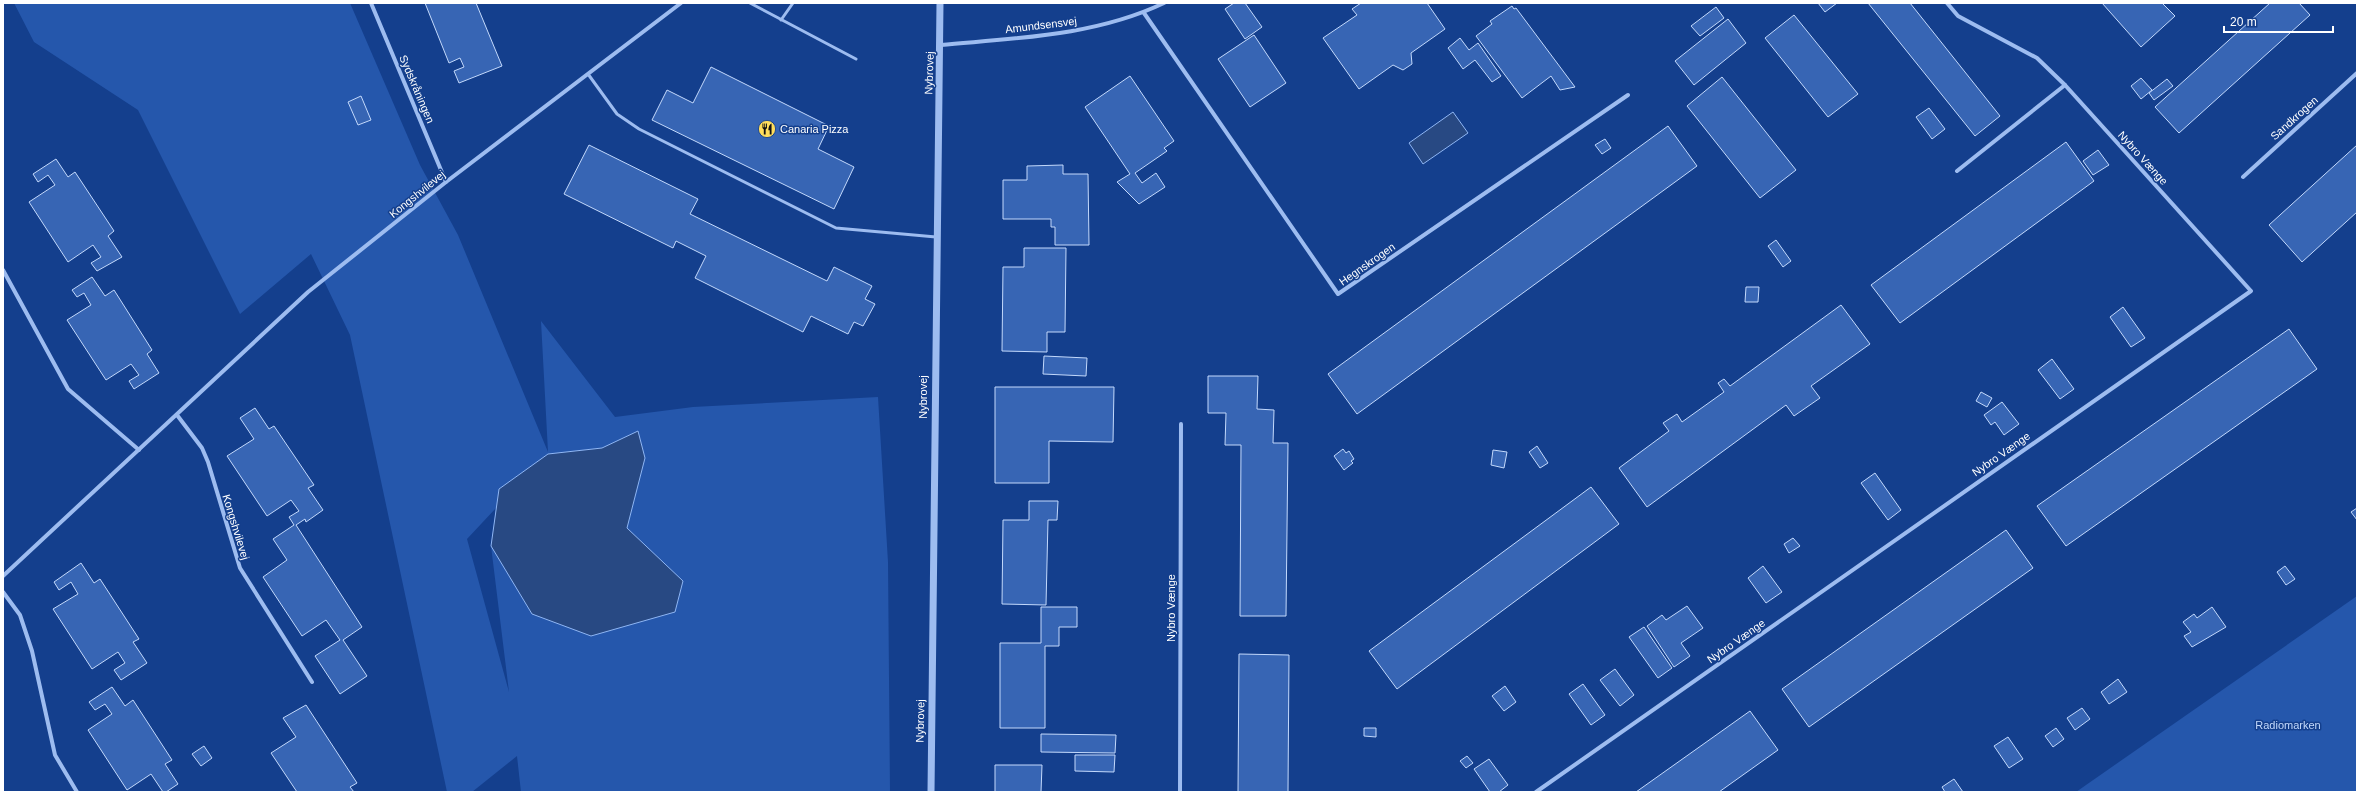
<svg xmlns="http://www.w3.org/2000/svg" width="2360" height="795" font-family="Arial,sans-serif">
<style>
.green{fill:#2557ac;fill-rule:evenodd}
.water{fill:#284983;stroke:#8fb6f4}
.building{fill:#3765b4;stroke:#c3d9fc}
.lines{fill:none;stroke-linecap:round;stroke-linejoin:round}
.service{stroke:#9dbcf0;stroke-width:3}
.minor{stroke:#9dbcf0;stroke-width:4}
.tertiary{stroke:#9dbcf0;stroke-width:7}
.labels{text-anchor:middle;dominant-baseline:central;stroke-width:3;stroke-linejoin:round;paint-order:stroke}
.street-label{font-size:11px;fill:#fff;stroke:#143f8d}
.poi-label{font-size:11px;fill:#fff;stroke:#143f8d;text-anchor:start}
.park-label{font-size:11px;fill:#c3d9fc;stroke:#143f8d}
</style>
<rect width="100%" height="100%" fill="#143f8d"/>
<g class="green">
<path d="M14 3H350L420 165 458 235 548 452 541 321 615 417 693 407 878 397 888 562 890 792H521L517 756 472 792H447L350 335 311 254 240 314 138 110 34 42ZM496 508 491 546 509 692 467 539Z"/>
<polygon points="2357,596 2357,792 2076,792"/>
</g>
<g class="water">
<polygon points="1453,112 1468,133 1423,164 1409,143"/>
<polygon points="638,431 645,458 627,528 683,581 675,612 591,636 532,614 491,546 499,489 548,454 602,448"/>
</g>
<g class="building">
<polygon points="425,3 476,3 502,66 459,83 454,71 464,67 460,58 449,63"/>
<polygon points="1234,3 1245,3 1262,27 1245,39 1225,9"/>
<polygon points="1361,3 1427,3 1445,29 1411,53 1412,64 1403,70 1393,65 1359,89 1323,38 1357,15 1352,9"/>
<polygon points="1818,3 1837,3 1825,12"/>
<polygon points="1868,3 1910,3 2000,116 1975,136"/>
<polygon points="2102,3 2162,3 2175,16 2141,47"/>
<polygon points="2270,3 2299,3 2310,15 2179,133 2155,107"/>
<polygon points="1512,6 1514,9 1516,8 1575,87 1560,90 1551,76 1522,98 1476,36 1492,24 1490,21"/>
<polygon points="1716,7 1724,18 1700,36 1691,26"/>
<polygon points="1794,15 1858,94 1828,117 1765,38"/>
<polygon points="1728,19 1746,43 1694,85 1675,61"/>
<polygon points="1254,35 1286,83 1250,107 1218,59"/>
<polygon points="1460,38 1469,50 1478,43 1501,76 1492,82 1475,60 1463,69 1448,48"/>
<polygon points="711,67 829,126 818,149 854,167 834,209 652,120 667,90 693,103"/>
<polygon points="1130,76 1174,141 1164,148 1167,151 1135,173 1142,183 1156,173 1165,187 1139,204 1117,182 1130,174 1085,107"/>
<polygon points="1722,77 1796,170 1760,198 1687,106"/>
<polygon points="2141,78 2152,90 2141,99 2131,86"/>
<polygon points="2167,79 2173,86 2154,100 2149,93"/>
<polygon points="361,96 371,120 358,125 348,102"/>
<polygon points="1929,108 1945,129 1932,139 1916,117"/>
<polygon points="1668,126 1697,166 1357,414 1328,374"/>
<polygon points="1605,139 1611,148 1602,154 1595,145"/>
<polygon points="2066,142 2094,181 1900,323 1871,285"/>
<polygon points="589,145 698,199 690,214 827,281 834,267 872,286 865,299 875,304 863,326 854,322 848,334 811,316 803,332 695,278 706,256 676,241 673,248 564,194"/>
<polygon points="2357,145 2357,212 2302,262 2269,225"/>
<polygon points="2098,150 2109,165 2093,175 2083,161"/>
<polygon points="56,159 68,177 75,172 114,231 108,236 122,257 97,271 91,263 101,257 93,245 68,262 29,202 55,185 48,175 38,182 33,174"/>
<polygon points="1063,165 1063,174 1088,174 1089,245 1055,245 1055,227 1051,227 1051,219 1003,219 1003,180 1027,180 1027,166"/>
<polygon points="1776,240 1791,261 1783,267 1768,246"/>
<polygon points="1024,248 1066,248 1065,332 1047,332 1047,352 1002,351 1003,267 1024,267"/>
<polygon points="92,277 105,296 114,290 152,350 147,354 159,373 134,389 129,381 139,375 131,364 106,380 67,320 91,305 84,293 77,297 72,290"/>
<polygon points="1746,287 1759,287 1758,302 1745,302"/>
<polygon points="1841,305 1870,344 1811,386 1820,398 1794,416 1786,405 1647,507 1619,468 1669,431 1663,423 1677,414 1682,422 1724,392 1718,383 1724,379 1730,386"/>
<polygon points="2123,307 2145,338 2131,347 2110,317"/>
<polygon points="2289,329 2317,369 2066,546 2037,506"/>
<polygon points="1044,356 1087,358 1086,376 1043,374"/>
<polygon points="2052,359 2074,389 2060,399 2038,370"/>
<polygon points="1208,376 1258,376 1257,409 1274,410 1273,443 1288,443 1286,616 1240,616 1241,445 1225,445 1226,413 1208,413"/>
<polygon points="995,387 1114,387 1113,442 1049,441 1049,483 995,483"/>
<polygon points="1981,392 1992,398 1987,407 1976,401"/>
<polygon points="2002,402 2019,424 2004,435 1995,422 1991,425 1984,415"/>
<polygon points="255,408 269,429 274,426 314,485 308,488 323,510 306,522 305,519 296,525 362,627 343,640 367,676 340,694 315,656 340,640 326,620 302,636 263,577 287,560 273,539 294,525 289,517 299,511 291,500 267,516 227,456 254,439 240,418"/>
<polygon points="1537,446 1548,463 1540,468 1529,452"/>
<polygon points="1343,449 1346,453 1349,451 1354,459 1351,461 1353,463 1344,470 1334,456"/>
<polygon points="1493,450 1507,452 1504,468 1491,465"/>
<polygon points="1875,473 1901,510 1888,520 1861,483"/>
<polygon points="1591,487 1619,524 1397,689 1369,651"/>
<polygon points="1029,501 1058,501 1057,520 1048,520 1046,605 1002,604 1003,520 1029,520"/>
<polygon points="2357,508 2357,520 2351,512"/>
<polygon points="2006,530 2033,568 1809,727 1782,689"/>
<polygon points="1793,538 1800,546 1789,553 1784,544"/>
<polygon points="81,563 94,583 100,579 139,639 133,642 147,663 121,680 114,670 125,663 118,652 92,669 53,609 78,594 71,582 59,590 54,582"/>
<polygon points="1763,566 1782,592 1766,603 1748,578"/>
<polygon points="2285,566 2295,579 2286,585 2277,572"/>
<polygon points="1687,606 1703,628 1681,643 1690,656 1674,667 1647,626 1662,615 1666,620"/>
<polygon points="1041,607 1077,607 1077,627 1059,627 1059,646 1045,646 1045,728 1000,728 1000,643 1041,643"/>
<polygon points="2212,607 2226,627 2192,647 2184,636 2191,632 2183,622 2194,614 2197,618"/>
<polygon points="1644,627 1672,668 1658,678 1629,637"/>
<polygon points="1239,654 1289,655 1288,792 1238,792"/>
<polygon points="1615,669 1634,695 1620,706 1600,680"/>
<polygon points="2118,679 2127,692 2109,704 2101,692"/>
<polygon points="1583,684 1605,715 1591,725 1569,694"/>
<polygon points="1505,686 1516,702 1504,711 1492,696"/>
<polygon points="112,687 125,706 133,700 172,760 165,764 178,784 166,792 163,792 151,774 127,790 88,730 112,714 105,704 95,710 89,702"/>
<polygon points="306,705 357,783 350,787 354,792 297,792 271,753 296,737 283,718"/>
<polygon points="2082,708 2090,719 2075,730 2067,718"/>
<polygon points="1750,711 1778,750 1719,792 1636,792"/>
<polygon points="1364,728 1376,728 1376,737 1364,736"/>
<polygon points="2056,728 2064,739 2053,747 2045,736"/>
<polygon points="1041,734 1116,735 1115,753 1041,752"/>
<polygon points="2008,737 2023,759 2009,768 1994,746"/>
<polygon points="204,746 212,758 201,766 192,754"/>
<polygon points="1075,755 1115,755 1114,772 1075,771"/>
<polygon points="1467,756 1473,763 1466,768 1460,761"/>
<polygon points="1489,759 1508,785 1499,792 1490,792 1474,769"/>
<polygon points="995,765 1042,765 1041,792 995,792"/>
<polygon points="1954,779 1963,792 1945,792 1942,787"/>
</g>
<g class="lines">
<g class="service">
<polyline points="750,3 856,59"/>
<polyline points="781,20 793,3"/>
<polyline points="588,74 617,114 639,129 836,228 936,237"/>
</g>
<g class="minor">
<polyline points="371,3 446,182"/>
<polyline points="1144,13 1338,294 1628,95"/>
<path d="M941 45C1016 38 1095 36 1164 3"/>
<polyline points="1957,171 2065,85"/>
<polyline points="2243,177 2357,73"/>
<polyline points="3,270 68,389 139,450"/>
<polyline points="177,415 202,448 208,462 240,568 312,682"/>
<polyline points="3,576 308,292 446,182 681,3"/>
<polyline points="3,592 20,615 32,651 55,755 77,792"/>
<polyline points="1180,792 1181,424"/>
<polyline points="1536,792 2251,291 2065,85 2037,58 1958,16 1947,3"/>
</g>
<polyline class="tertiary" points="931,792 940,3"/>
</g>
<defs>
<symbol id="restaurant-disc" viewBox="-11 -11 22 22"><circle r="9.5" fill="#ffdd5c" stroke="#143f8d"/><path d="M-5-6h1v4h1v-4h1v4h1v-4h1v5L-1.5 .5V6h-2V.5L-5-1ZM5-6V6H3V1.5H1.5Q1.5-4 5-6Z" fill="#111"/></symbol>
</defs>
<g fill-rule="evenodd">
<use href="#restaurant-disc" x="757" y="119" width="20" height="20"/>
</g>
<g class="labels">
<g class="street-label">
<text transform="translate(1041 25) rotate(-7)">Amundsensvej</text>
<text transform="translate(929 73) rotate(-88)">Nybrovej</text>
<text transform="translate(417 89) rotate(67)">Sydskråningen</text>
<text transform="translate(2294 118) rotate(-42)">Sandkrogen</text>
<text transform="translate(2143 158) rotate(48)">Nybro Vænge</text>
<text transform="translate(417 194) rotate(-39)">Kongshvilevej</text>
<text transform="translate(1367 264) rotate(-35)">Hegnskrogen</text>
<text transform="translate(923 397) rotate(-90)">Nybrovej</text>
<text transform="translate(2001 454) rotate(-35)">Nybro Vænge</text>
<text transform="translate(236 527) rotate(73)">Kongshvilevej</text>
<text transform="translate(1171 608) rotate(-90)">Nybro Vænge</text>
<text transform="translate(1736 641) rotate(-35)">Nybro Vænge</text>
<text transform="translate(920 721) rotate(-89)">Nybrovej</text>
</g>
<g class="poi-label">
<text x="780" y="129">Canaria Pizza</text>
</g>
<g class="park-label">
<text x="2288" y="725">Radiomarken</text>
</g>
</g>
<rect width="2360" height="795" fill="none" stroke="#ffffff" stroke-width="8"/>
<path d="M2224 26v6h109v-6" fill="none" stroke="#ffffff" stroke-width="2"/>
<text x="2230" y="26" font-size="12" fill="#ffffff" stroke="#143f8d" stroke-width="3" paint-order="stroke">20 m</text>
</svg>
